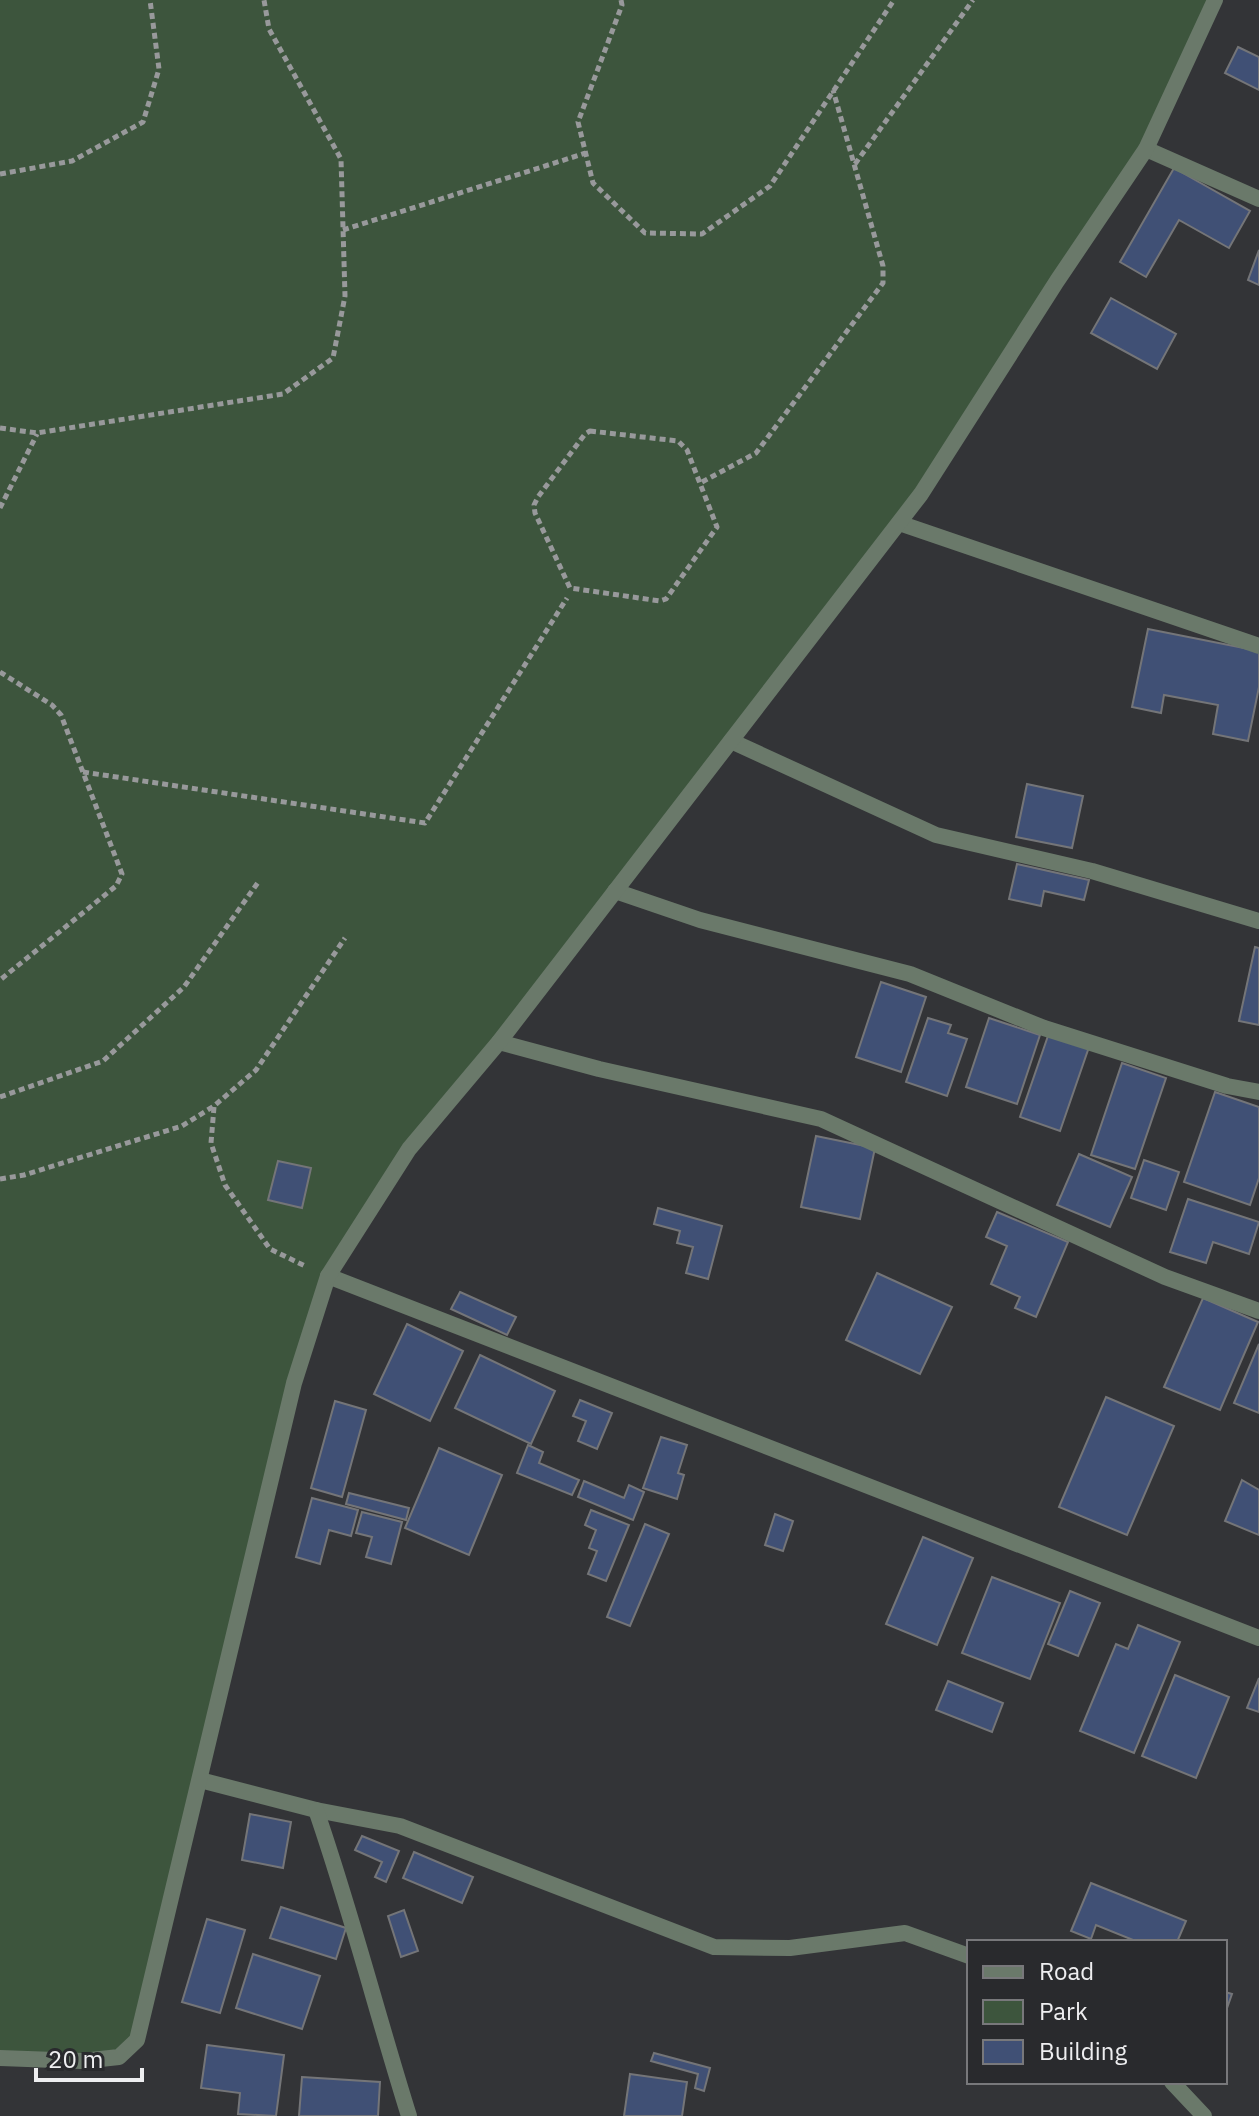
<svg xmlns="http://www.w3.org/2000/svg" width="1259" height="2116" font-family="'IBM Plex Sans',sans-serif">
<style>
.green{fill:#3d553d}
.building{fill:#405075;stroke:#747578;stroke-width:2}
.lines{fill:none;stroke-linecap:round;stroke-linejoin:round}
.path{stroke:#98999b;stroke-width:5;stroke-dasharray:6 4;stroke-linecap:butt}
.street{stroke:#6a796a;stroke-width:16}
</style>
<rect width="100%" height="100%" fill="#333437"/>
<polygon class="green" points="0,0 1215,0 1146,149 921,494 409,1149 328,1276 137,2040 119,2057 0,2058"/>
<g class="building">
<polygon points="1238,47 1259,57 1259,90 1225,73"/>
<polygon points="1174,168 1250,211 1229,248 1179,220 1146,277 1120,262"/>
<polygon points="1259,250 1259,285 1248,280"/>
<polygon points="1111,298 1176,334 1157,369 1091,333"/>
<polygon points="1148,629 1259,651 1259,687 1248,741 1213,734 1218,705 1164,695 1161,713 1132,707"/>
<polygon points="1027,784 1083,796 1072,848 1016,837"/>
<polygon points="1017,864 1089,880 1084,900 1044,891 1041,906 1009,899"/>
<polygon points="1255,947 1259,948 1259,1025 1239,1021"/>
<polygon points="881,982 926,997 901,1072 856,1057"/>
<polygon points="928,1018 951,1025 948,1033 967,1039 947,1096 906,1082"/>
<polygon points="989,1018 1040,1035 1017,1104 966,1087"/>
<polygon points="1049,1033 1089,1047 1060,1131 1020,1117"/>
<polygon points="1122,1063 1166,1078 1135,1169 1091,1155"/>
<polygon points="1215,1092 1259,1107 1259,1178 1250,1205 1184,1182"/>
<polygon points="816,1136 875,1148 860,1219 801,1207"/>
<polygon points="1079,1154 1132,1177 1110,1227 1057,1205"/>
<polygon points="1144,1160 1179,1172 1166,1210 1131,1198"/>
<polygon points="278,1161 311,1168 302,1208 268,1200"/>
<polygon points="1188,1199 1259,1222 1249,1254 1213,1242 1206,1263 1170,1252"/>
<polygon points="658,1208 722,1226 708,1279 686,1273 693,1247 677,1243 680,1231 654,1224"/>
<polygon points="997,1212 1068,1242 1036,1317 1015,1308 1020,1297 991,1284 1007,1246 986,1237"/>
<polygon points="877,1273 952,1307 920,1374 846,1340"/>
<polygon points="460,1292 516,1317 507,1335 451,1309"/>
<polygon points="1203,1298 1258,1322 1220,1410 1164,1387"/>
<polygon points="407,1324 463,1351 430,1421 374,1394"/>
<polygon points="1259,1344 1259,1413 1234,1403"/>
<polygon points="480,1355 555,1391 531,1444 455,1408"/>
<polygon points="1106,1397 1174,1426 1127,1535 1059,1507"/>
<polygon points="580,1400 612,1413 597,1449 578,1441 586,1421 573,1416"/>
<polygon points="335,1401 366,1410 342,1497 311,1488"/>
<polygon points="661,1437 687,1445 678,1473 684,1475 677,1499 643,1488"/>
<polygon points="528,1445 543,1452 539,1463 579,1480 572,1495 517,1473"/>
<polygon points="439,1448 502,1475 469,1555 405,1528"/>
<polygon points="1242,1480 1259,1490 1259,1535 1225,1521"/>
<polygon points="584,1481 624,1498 629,1485 644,1492 633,1520 578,1497"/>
<polygon points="349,1493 409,1508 406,1520 346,1504"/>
<polygon points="312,1498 358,1510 351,1536 329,1530 320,1564 296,1557"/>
<polygon points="591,1510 629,1525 606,1581 588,1574 597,1551 589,1548 596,1530 585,1525"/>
<polygon points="362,1512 402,1522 391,1564 366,1557 372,1537 356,1533"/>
<polygon points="775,1514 793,1521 783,1551 765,1545"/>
<polygon points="645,1524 669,1534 630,1626 607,1617"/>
<polygon points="923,1537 973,1558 937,1645 886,1624"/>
<polygon points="992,1577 1060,1603 1030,1679 962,1653"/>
<polygon points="1070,1591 1100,1603 1078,1656 1048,1644"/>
<polygon points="1138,1625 1180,1642 1134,1753 1080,1731 1116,1644 1128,1649"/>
<polygon points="1175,1675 1229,1697 1196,1778 1142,1756"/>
<polygon points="1259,1678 1259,1712 1247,1708"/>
<polygon points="948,1681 1003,1703 992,1732 936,1710"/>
<polygon points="250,1814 291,1822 283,1868 242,1860"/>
<polygon points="362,1836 399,1851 386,1882 375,1877 382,1862 355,1850"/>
<polygon points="414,1852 473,1877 462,1903 403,1878"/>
<polygon points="1091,1883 1186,1921 1177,1942 1138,1942 1096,1925 1091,1939 1071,1931"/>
<polygon points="281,1907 346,1928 336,1959 270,1938"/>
<polygon points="404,1910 418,1951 401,1957 388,1916"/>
<polygon points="207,1919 245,1930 220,2013 182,2002"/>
<polygon points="253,1954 320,1976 302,2029 236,2008"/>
<polygon points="1225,1992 1232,1994 1226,2011 1225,2010"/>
<polygon points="207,2045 284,2055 276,2116 238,2114 240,2093 201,2088"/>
<polygon points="654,2053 710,2068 704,2091 695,2088 698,2074 651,2061"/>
<polygon points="630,2074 687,2082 682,2116 624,2116"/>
<polygon points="302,2077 380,2082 378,2116 299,2116"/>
</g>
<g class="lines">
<g class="path">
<polyline points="621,0 622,5 578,122 593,183 645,233 702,234 770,186 894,0"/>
<polyline points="855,164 973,0"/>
<polyline points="0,174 72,161 143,122 159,69 150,0"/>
<polyline points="343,230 586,153"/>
<polyline points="0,428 37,433 283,394 333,358 345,296 341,159 269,29 264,0"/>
<polygon points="590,431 678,441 687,450 717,527 666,599 660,601 570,588 535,513 534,505 538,497 585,434"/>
<polyline points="702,482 756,453 883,283 883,266 833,90"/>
<polyline points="0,508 37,434"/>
<polyline points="0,672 52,705 61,715 122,874 116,886 0,980"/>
<polyline points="83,772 425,823 567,598"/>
<polyline points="0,1097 103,1061 184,987 259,881"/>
<polyline points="214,1107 211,1143 225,1185 270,1249 305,1266"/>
<polyline points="0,1179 24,1175 182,1126 214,1106 256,1070 345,938"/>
</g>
<g class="street">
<polyline points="1146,149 1259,199"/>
<polyline points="899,523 1259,646"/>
<polyline points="731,741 936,835 1092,871 1259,921"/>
<polyline points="615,891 700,920 910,974 1044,1028 1227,1086 1259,1092"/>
<polyline points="499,1042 599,1069 821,1119 1165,1277 1259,1311"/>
<polyline points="328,1276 1259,1638"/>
<polyline points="200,1780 316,1810 400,1826 714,1947 790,1948 905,1933 969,1956"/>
<path d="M316 1810C351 1911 377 2014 409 2116"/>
<polyline points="0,2058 82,2061 119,2057 137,2040 294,1383 328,1276 409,1149 499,1042 921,494 1057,281 1146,149 1215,0"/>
<polyline points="1172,2082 1204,2116"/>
</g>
</g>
<rect x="967" y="1940" width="260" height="144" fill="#292a2d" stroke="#78787b" stroke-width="2"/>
<rect x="983" y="1966" width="40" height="12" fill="#6a796a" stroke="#78787b" stroke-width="2"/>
<text x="1039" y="1980" font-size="24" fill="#eeeef0">Road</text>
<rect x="983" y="2000" width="40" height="24" fill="#3d553d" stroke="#78787b" stroke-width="2"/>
<text x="1039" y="2020" font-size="24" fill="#eeeef0">Park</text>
<rect x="983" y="2040" width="40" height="24" fill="#405075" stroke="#78787b" stroke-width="2"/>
<text x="1039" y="2060" font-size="24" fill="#eeeef0">Building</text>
<path d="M36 2068v12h106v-12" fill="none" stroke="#eeeef0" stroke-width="4"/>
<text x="48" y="2068" font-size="24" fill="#eeeef0" stroke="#292a2d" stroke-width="6" paint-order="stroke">20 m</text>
</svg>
